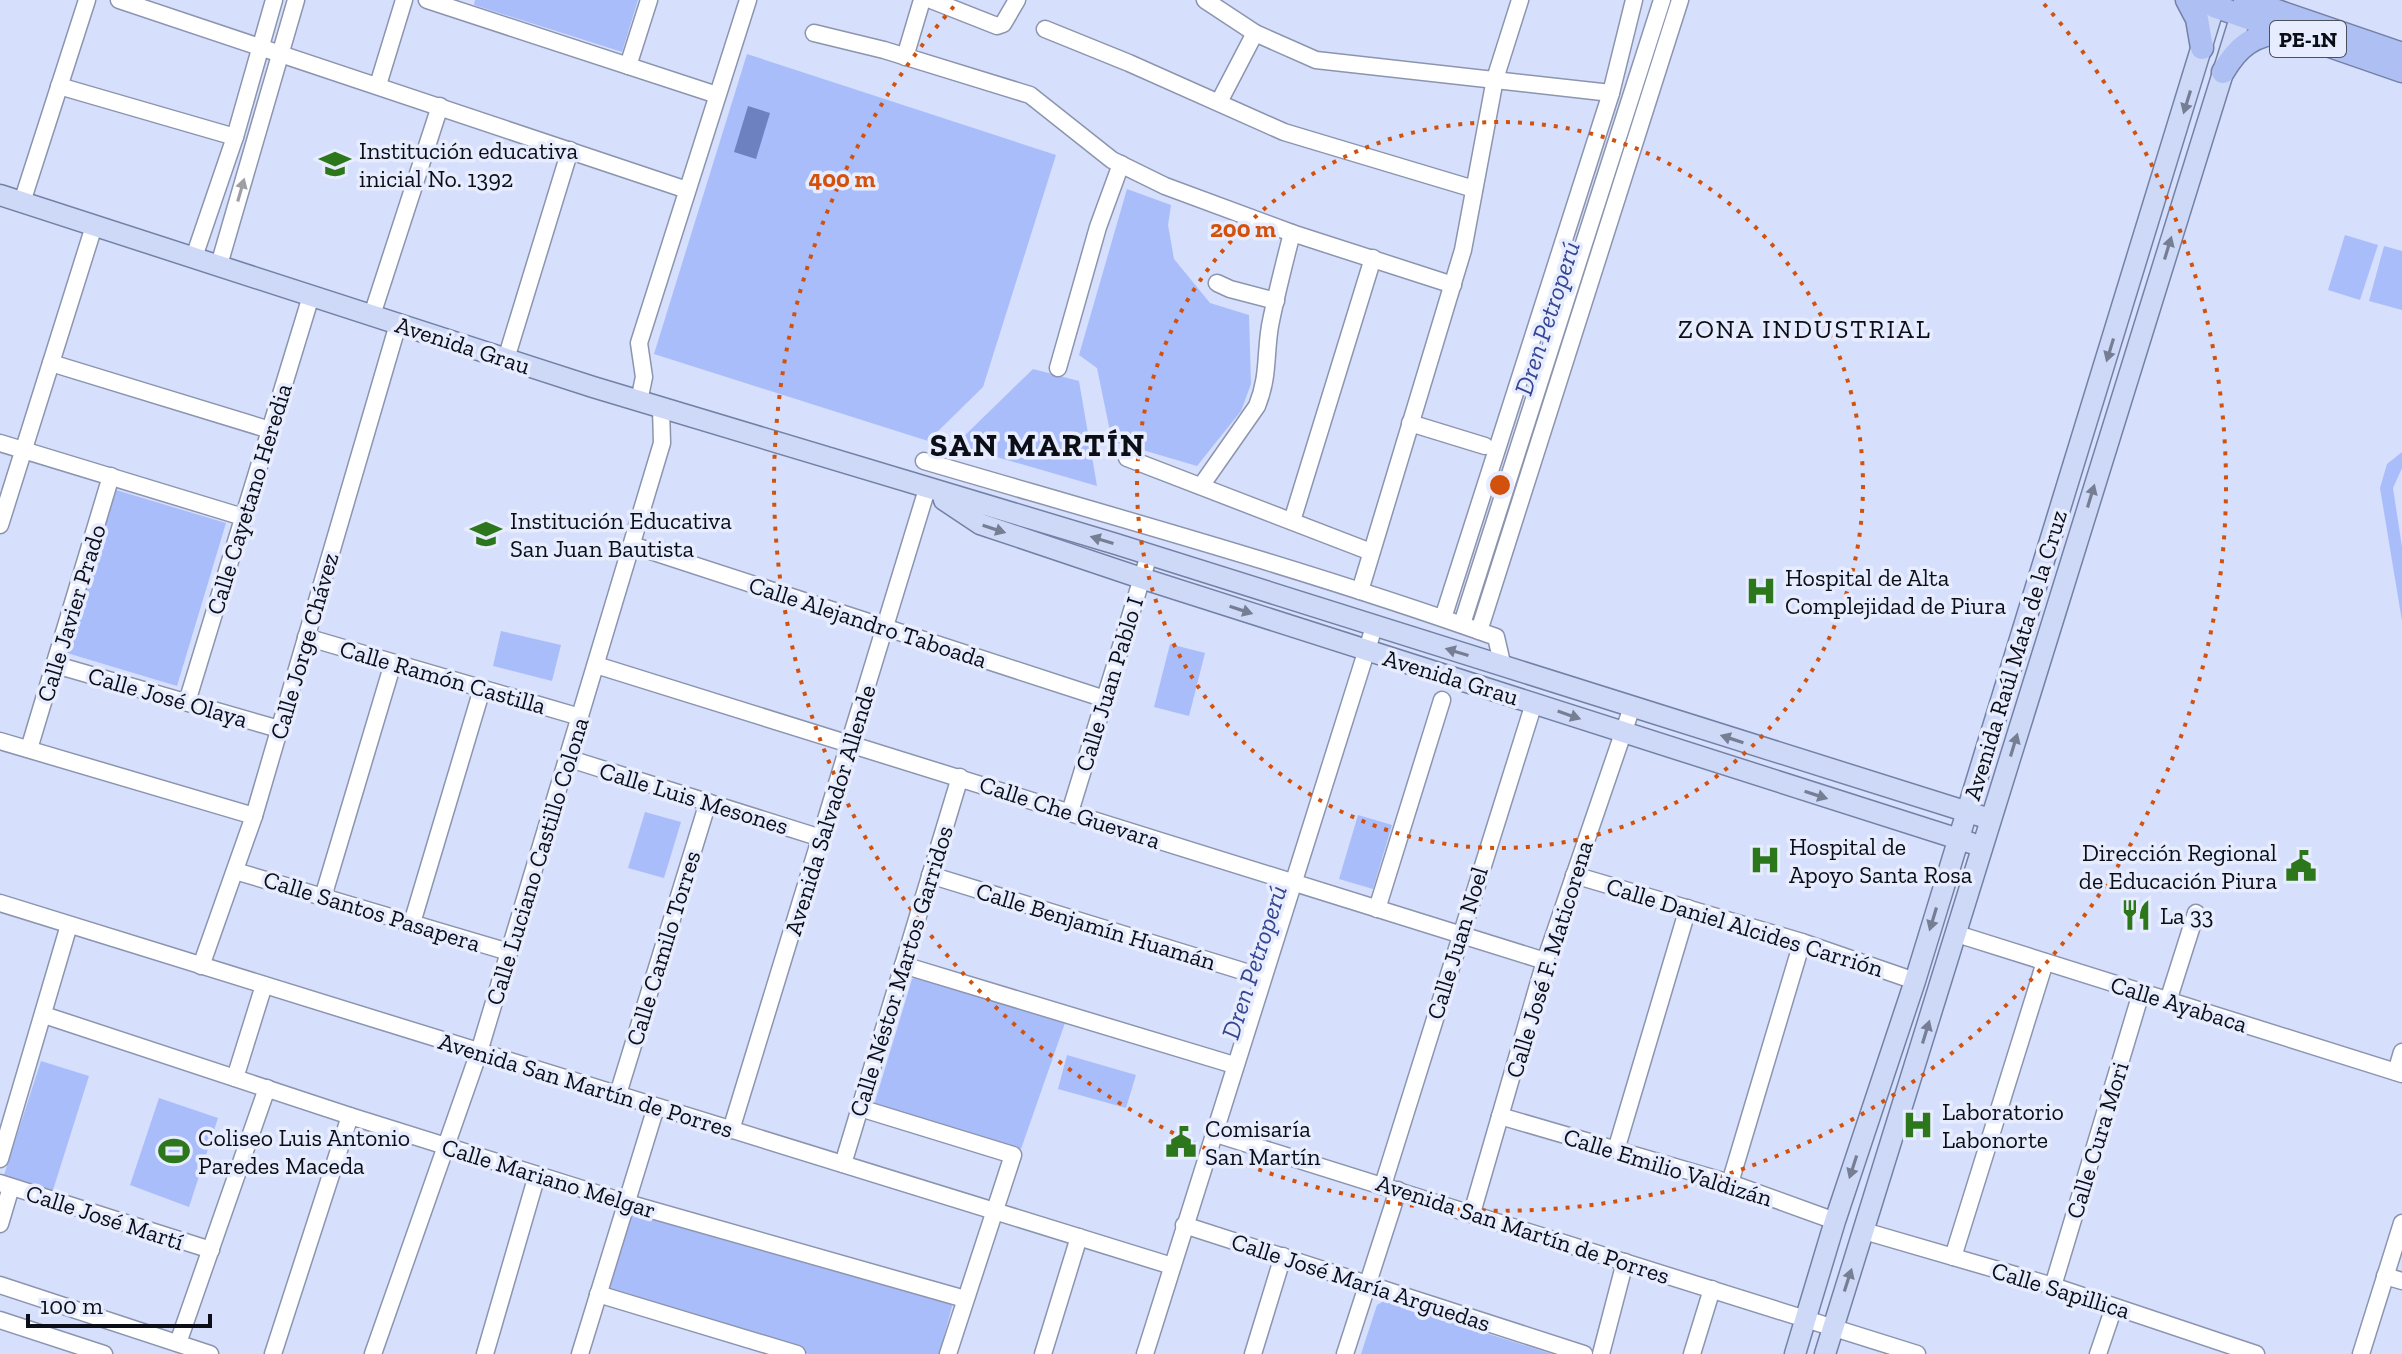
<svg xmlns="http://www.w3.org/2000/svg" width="2402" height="1354" font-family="'Zilla Slab',serif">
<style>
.green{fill:#aabdfb}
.water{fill:#6d80c0}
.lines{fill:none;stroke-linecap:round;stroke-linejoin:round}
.minor-casing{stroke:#8c95af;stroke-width:19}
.major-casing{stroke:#7481a6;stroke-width:23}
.highway-casing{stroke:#7481a6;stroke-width:25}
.minor{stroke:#fff;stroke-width:16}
.major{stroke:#ced9f8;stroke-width:20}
.highway{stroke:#adbff3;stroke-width:22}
.oneway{fill:#767e93}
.oneway2{fill:#9d9fa2}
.ring{fill:none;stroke:#d2520d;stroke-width:4;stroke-dasharray:4 8}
.labels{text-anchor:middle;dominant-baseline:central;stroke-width:7;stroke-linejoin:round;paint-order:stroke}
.shield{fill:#e7edfe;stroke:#4d515c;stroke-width:2}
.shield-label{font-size:22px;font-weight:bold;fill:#0b0e17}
.poi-label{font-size:24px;fill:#0b0e17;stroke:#e7edfe;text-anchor:start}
.street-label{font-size:24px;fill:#0b0e17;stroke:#e7edfe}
.water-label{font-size:26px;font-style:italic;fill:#344694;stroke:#e7edfe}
.neighbourhood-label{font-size:26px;letter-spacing:2px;fill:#0b0e17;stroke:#e7edfe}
.district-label{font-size:32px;font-weight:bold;letter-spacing:2px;fill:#0b0e17;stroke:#e7edfe}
.centre{fill:#d2520d;stroke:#e7edfe;stroke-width:4}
.ring-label{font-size:24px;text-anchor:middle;font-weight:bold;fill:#d2520d;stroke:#e7edfe;stroke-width:7;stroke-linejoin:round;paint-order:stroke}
</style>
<rect width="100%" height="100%" fill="#d6dffb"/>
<g class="green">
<polygon points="475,0 638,0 622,52 474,5"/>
<polygon points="747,54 1056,155 983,387 928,441 654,354"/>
<polygon points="1127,189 1171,205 1168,225 1174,259 1210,303 1249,315 1251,384 1241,411 1197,466 1112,441 1097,368 1079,355"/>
<polygon points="2345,235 2378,245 2360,300 2328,290"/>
<polygon points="2384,246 2402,251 2402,310 2369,301"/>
<polygon points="1033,369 1079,381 1097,486 955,445"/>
<polygon points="2402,452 2402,468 2393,488 2402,547 2402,621 2380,488 2387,464"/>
<polygon points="116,490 226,523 177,686 67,653"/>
<polygon points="501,631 561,645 552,681 493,666"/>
<polygon points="1170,644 1205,653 1189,716 1154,707"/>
<polygon points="645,812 681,822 664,878 628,868"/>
<polygon points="1358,815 1392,825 1373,889 1339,879"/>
<polygon points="919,976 1066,1020 1021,1149 874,1105 912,979"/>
<polygon points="1067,1055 1136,1075 1126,1108 1058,1089"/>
<polygon points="41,1061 89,1076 53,1190 4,1175"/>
<polygon points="159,1098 218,1118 189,1207 130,1185"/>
<polygon points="633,1210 953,1303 939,1354 809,1354 608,1294"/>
<polygon points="1384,1301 1552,1354 1361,1354 1377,1305"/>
</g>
<polygon class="water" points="748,106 770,113 756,159 734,152"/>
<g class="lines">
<defs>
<g id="minor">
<polyline points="119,0 687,190"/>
<polyline points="427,0 717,95"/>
<polyline points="931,0 997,26 1003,24 1017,0"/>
<polyline points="1205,0 1255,33 1316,60 1611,93"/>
<polyline points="1045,29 1129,63 1284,132 1474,189"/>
<polyline points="814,33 884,50 1030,95 1112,160 1165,186 1292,233 1453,285"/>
<polyline points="905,57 922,0"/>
<polyline points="628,66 649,0"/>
<polyline points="378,85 404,0"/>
<polyline points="59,86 235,137"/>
<polyline points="1219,102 1255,33"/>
<polyline points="22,202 87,0"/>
<polyline points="194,257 235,137 274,0"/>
<polyline points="219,265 296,0"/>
<polyline points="1217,283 1230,289 1276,301"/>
<polyline points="372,315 440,106"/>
<polyline points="506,359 570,150"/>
<polyline points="51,363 270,430"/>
<polyline points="1058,368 1098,227 1121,164"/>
<polyline points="639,401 644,377 639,343 748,0"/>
<polyline points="1410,423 1485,446"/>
<polyline points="0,443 243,517"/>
<polyline points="1127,458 1371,552"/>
<path d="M924 461C1115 517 1308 570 1496 637L1503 667"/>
<path d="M1201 486 1257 406C1269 376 1265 356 1270 326 1276 295 1284 264 1292 233"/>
<polyline points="1292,521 1373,258"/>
<polyline points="0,525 94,226"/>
<polyline points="632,545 1105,699"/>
<polyline points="1360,591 1463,250 1495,79 1520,0"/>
<polyline points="1443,618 1611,93 1634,0"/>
<polyline points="1462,624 1662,0"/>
<polyline points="1479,631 1680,0"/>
<polyline points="306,637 580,717"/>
<polyline points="56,665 279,729"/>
<polyline points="596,665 1545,961"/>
<polyline points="187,702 311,296"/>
<polyline points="0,741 254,816"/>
<polyline points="29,749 111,476"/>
<polyline points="567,758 821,838"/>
<polyline points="1070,812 1149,555"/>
<polyline points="235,871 509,952"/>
<polyline points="930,875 1262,977"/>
<polyline points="1574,875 1802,942 1915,981"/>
<polyline points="323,897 393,663"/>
<polyline points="0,903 1172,1266"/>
<polyline points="1377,909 1442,700"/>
<polyline points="412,923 482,689"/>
<polyline points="1957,934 2402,1074"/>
<polyline points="903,965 1234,1065"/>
<polyline points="201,966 254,816 398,324"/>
<polyline points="2168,1001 2196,913"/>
<polyline points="44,1015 350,1116 627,1203 965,1299"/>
<polyline points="2396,1072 2402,1052"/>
<polyline points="235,1078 264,985"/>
<polyline points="618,1094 708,802"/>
<polyline points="860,1108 1013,1155 948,1354"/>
<polyline points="1500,1116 1730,1183 1835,1221"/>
<polyline points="731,1130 927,489"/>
<polyline points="1213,1133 1917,1354"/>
<polyline points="1616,1150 1688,908"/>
<polyline points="0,1159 69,925"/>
<polyline points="843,1164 960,777"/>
<polyline points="0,1183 211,1250"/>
<polyline points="1730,1183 1802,942"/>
<polyline points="1383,1185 1534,703"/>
<polyline points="1472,1213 1545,961 1632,707"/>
<polyline points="0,1224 11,1187"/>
<polyline points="1184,1225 1584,1354"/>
<polyline points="1864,1231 2053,1286 2256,1354"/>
<polyline points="1953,1257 2045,962"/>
<polyline points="2385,1276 2402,1281"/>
<polyline points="0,1285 210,1354"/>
<polyline points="2053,1286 2141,993"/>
<polyline points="598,1294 797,1354"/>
<polyline points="0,1320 104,1354"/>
<polyline points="178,1343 267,1088"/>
<polyline points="273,1354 350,1116"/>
<polyline points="373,1354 479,1052 662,443 661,408"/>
<polyline points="485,1354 537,1175"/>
<polyline points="580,1354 656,1107"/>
<polyline points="1043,1354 1079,1237"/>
<polyline points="1145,1354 1374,627"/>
<polyline points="1253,1354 1283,1256"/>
<polyline points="1345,1354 1398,1190"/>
<polyline points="1601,1354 1625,1262"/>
<polyline points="1692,1354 1712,1289"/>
<polyline points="2098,1354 2114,1307"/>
<polyline points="2361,1354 2402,1223"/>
</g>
<g id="major">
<polyline points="0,195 593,387 1116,544 1990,819"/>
<polyline points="944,500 980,524 1141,578 1971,843"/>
<polyline points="1795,1354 1835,1221 1915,981 2216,0"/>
<polyline points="1825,1354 2245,2"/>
</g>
<g id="highway">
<polyline points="2187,0 2197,19 2202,48"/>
<polyline points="2207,0 2214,6 2402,71"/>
<polyline points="2245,0 2402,54"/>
<path d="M2223 72C2238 46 2254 34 2285 32"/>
</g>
</defs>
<use href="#minor" class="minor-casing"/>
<use href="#major" class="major-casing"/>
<use href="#highway" class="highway-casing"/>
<use href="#minor" class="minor"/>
<use href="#major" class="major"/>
<use href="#highway" class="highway"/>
</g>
<defs><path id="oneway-solid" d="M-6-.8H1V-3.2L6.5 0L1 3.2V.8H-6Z" transform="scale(2)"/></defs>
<g class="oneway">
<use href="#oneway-solid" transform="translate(2187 102) rotate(107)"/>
<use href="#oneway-solid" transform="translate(2168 248) rotate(-73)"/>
<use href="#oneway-solid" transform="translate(2110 350) rotate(107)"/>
<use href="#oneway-solid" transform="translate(2091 496) rotate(-73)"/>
<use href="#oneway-solid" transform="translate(994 529) rotate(18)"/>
<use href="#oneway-solid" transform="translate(1102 540) rotate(-163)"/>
<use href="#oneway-solid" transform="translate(1241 610) rotate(18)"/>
<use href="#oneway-solid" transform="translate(1457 652) rotate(-163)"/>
<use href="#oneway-solid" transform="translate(1569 715) rotate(19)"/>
<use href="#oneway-solid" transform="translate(1732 739) rotate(-162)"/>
<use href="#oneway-solid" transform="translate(2014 745) rotate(-73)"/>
<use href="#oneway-solid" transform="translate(1816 795) rotate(18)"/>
<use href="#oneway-solid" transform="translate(1933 919) rotate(107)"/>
<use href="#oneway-solid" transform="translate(1926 1032) rotate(-73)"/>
<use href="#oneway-solid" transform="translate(1853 1167) rotate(108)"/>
<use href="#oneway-solid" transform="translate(1848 1280) rotate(-72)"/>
</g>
<use class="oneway2" href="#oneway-solid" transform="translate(241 190) rotate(-74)"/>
<g class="ring">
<circle cx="1500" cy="485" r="363"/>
<path d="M2044 4A726 726 0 1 1 956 4"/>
</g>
<defs>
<symbol id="school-bare" viewBox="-9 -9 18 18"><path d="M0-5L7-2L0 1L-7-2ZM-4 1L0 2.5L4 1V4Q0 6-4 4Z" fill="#2c761b" stroke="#e7edfe" stroke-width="2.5" paint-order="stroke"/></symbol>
<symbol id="hospital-bare" viewBox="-9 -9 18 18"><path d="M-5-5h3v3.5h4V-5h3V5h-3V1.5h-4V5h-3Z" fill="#2c761b" stroke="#e7edfe" stroke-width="2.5" paint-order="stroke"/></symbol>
<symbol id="civic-bare" viewBox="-9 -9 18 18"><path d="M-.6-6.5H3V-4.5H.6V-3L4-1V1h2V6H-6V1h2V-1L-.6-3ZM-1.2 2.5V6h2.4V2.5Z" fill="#2c761b" stroke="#e7edfe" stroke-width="2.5" paint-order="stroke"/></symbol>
<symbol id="restaurant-bare" viewBox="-9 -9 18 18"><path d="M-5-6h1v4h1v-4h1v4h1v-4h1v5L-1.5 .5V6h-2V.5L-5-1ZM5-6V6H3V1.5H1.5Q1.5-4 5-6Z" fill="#2c761b" stroke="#e7edfe" stroke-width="2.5" paint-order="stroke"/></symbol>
<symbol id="stadium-bare" viewBox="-9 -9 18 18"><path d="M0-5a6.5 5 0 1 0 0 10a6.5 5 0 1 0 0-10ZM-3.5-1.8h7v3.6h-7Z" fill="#2c761b" stroke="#e7edfe" stroke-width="2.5" paint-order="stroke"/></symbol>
</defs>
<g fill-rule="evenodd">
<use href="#school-bare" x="313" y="142" width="44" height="44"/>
<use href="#school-bare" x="464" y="512" width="44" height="44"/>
<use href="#hospital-bare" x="1739" y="569" width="44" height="44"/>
<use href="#hospital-bare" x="1743" y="838" width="44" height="44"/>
<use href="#civic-bare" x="2279" y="844" width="44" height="44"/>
<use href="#restaurant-bare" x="2114" y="893" width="44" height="44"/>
<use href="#hospital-bare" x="1896" y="1103" width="44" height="44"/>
<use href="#civic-bare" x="1159" y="1120" width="44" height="44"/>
<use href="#stadium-bare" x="152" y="1129" width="44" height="44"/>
</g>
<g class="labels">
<rect class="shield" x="2270" y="21" width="76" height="36" rx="6"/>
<g class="shield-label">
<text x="2308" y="39">PE-1N</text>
</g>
<g class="poi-label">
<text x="359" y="150">Institución educativa<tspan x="359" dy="28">inicial No. 1392</tspan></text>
<text x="510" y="520">Institución Educativa<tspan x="510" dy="28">San Juan Bautista</tspan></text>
<text x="1785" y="577">Hospital de Alta<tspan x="1785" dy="28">Complejidad de Piura</tspan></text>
<text x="1789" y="846">Hospital de<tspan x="1789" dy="28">Apoyo Santa Rosa</tspan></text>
<text x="2277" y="852" text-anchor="end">Dirección Regional<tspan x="2277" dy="28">de Educación Piura</tspan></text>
<text x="2160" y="915">La 33</text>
<text x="1942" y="1111">Laboratorio<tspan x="1942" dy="28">Labonorte</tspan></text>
<text x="1205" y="1128">Comisaría<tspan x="1205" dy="28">San Martín</tspan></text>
<text x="198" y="1137">Coliseo Luis Antonio<tspan x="198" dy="28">Paredes Maceda</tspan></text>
</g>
<g class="street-label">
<text transform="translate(463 345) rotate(18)">Avenida Grau</text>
<text transform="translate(249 499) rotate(-73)">Calle Cayetano Heredia</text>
<text transform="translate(71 613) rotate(-73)">Calle Javier Prado</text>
<text transform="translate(868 622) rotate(18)">Calle Alejandro Taboada</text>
<text transform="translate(304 646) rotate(-74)">Calle Jorge Chávez</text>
<text transform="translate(2015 655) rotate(-73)">Avenida Raúl Mata de la Cruz</text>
<text transform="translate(443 677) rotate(16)">Calle Ramón Castilla</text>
<text transform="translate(1451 677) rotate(17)">Avenida Grau</text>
<text transform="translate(1109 684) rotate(-73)">Calle Juan Pablo I</text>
<text transform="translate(168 697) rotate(16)">Calle José Olaya</text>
<text transform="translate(694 798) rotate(17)">Calle Luis Mesones</text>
<text transform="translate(830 810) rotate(-73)">Avenida Salvador Allende</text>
<text transform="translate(1070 812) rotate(18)">Calle Che Guevara</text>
<text transform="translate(537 861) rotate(-73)">Calle Luciano Castillo Colona</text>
<text transform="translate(372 911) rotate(17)">Calle Santos Pasapera</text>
<text transform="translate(1096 926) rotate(17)">Calle Benjamín Huamán</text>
<text transform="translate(1745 927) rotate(17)">Calle Daniel Alcides Carrión</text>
<text transform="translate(1457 943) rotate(-73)">Calle Juan Noel</text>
<text transform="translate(663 948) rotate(-73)">Calle Camilo Torres</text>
<text transform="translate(1549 959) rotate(-73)">Calle José F. Maticorena</text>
<text transform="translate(901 971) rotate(-73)">Calle Néstor Martos Garridos</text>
<text transform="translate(2179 1004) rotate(17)">Calle Ayabaca</text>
<text transform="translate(586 1085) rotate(17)">Avenida San Martín de Porres</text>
<text transform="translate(2097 1140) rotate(-73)">Calle Cura Mori</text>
<text transform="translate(1668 1167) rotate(17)">Calle Emilio Valdizán</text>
<text transform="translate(549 1178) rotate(17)">Calle Mariano Melgar</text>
<text transform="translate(105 1217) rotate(18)">Calle José Martí</text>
<text transform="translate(1523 1229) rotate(18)">Avenida San Martín de Porres</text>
<text transform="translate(1361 1282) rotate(18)">Calle José María Arguedas</text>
<text transform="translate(2061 1290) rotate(17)">Calle Sapillica</text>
</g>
<g class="water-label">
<text transform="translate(1547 318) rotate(-72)">Dren Petroperú</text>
<text transform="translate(1254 962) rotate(-72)">Dren Petroperú</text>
</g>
<g class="neighbourhood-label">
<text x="1805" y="329">ZONA INDUSTRIAL</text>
</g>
<g class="district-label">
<text x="1038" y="445">SAN MARTÍN</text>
</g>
</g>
<circle cx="1500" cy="485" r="12" class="centre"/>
<g class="ring-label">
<text x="842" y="187">400 m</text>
<text x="1243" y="237">200 m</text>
</g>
<path d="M28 1314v12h182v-12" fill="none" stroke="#0b0e17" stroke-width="4"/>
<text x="40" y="1314" font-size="24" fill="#0b0e17" stroke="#e7edfe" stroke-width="6" paint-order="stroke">100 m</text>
</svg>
